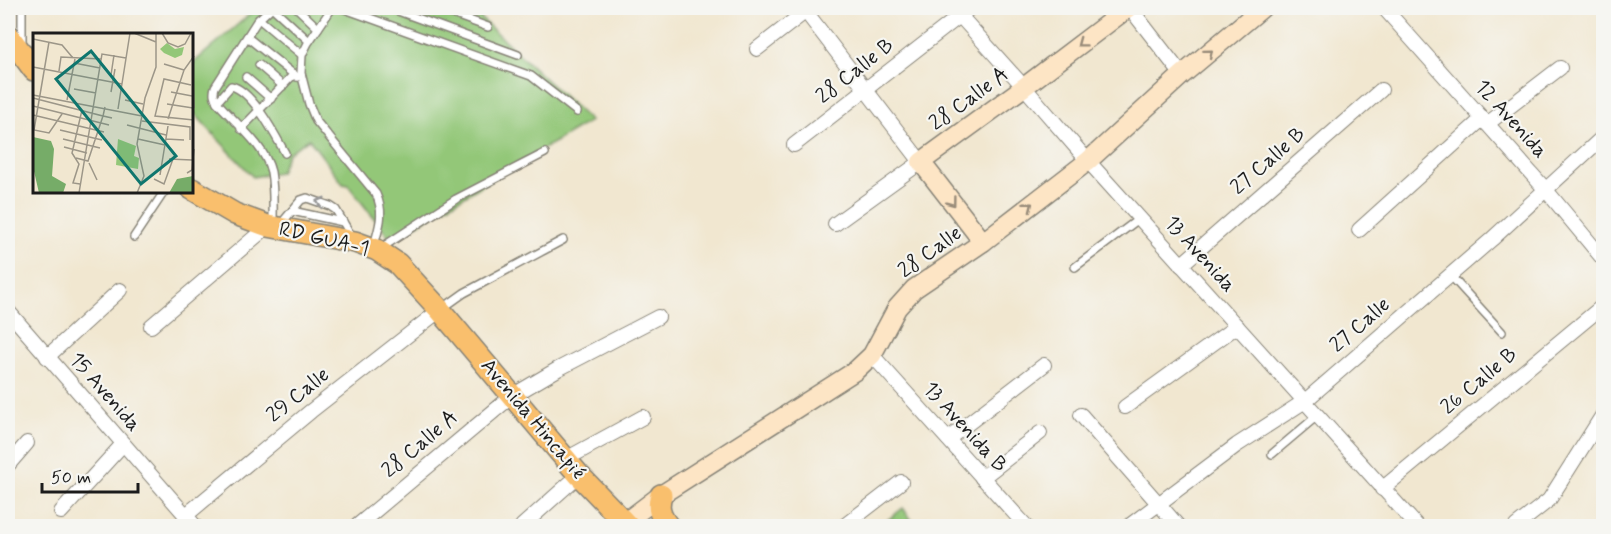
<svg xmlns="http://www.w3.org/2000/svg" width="1611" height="534" font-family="Mynerve,sans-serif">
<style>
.green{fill:#93c778;stroke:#58724a;stroke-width:1.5}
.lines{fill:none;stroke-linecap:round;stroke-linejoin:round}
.lane-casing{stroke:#868276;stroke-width:10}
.street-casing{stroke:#868276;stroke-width:16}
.secondary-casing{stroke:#868276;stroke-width:21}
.primary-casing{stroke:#868276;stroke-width:24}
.lane{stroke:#fff;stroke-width:7}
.street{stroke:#fff;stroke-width:14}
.secondary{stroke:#fde5c5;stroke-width:18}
.primary{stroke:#f9bf6d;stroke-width:21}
.oneway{stroke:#988b79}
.oneway2{stroke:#999}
.labels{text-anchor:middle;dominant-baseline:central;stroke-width:4.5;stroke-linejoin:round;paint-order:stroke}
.street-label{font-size:21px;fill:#1c1c1c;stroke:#f6f6f2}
.inset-road{fill:none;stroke:#9c9688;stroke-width:1.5}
.view{fill:#0f766e;fill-opacity:0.15;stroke:#0f766e;stroke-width:3}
.inset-edge{fill:none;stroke:#1c1c1c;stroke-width:3}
</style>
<rect width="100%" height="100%" fill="#f6f6f2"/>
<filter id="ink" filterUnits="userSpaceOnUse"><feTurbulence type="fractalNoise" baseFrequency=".0167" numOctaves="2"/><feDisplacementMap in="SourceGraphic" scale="12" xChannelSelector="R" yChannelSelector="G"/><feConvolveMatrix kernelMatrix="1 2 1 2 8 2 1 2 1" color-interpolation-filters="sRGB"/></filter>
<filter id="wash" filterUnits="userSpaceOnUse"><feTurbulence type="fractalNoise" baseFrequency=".008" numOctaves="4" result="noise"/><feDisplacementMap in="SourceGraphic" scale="24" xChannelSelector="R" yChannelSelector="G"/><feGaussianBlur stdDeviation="1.35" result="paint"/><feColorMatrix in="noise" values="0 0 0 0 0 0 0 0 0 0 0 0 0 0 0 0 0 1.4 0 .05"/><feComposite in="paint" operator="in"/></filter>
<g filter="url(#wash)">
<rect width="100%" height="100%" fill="#f1e7d0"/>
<g class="green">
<polygon points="257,8 470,8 590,121 391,240 348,185 343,184 309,139 288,153 280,172 253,177 192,111 192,64"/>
<polygon points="903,508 916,526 880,526"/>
</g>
</g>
<g filter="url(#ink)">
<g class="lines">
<defs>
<g id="lane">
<polyline points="22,8 22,43"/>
<path d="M271 8 257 21 215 87C213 93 214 96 217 102 234 122 265 145 271 172 274 189 273 207 273 224"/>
<polyline points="273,8 309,41"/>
<polyline points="297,8 318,28"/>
<path d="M332 8 308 43 302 55 301 73 309 104 316 121 376 194C385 214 379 226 374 246"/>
<polyline points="342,8 531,76 577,112"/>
<polyline points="390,8 518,55"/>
<polyline points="436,8 488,27"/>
<polyline points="259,19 302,55"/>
<polyline points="247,37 297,77"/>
<polyline points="259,65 283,86"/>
<polyline points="246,77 271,99"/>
<path d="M217 102 231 86C252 90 275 135 285 153"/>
<polyline points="241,129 294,74"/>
<polyline points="292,211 343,222"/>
<polyline points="281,224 301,200 307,198 330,206 336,210 352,237"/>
<polyline points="134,237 164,192"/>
<polyline points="381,248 456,199 545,153"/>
<polyline points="1075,267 1140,218"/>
<polyline points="1450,275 1502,332"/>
<polyline points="443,308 464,293 563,240"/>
<polyline points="1272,454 1317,416"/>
</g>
<g id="street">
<polyline points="803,8 921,162 835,224"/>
<polyline points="953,8 1024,87 1088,161 1417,526"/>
<polyline points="1130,8 1182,75"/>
<polyline points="1384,8 1546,190 1604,260"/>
<polyline points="757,49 810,8"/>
<polyline points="1487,124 1560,68"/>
<polyline points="794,145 970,8"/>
<polyline points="1359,230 1482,119"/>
<polyline points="1181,265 1381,90"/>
<polyline points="8,311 195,526"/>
<polyline points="151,326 268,226"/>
<polyline points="872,355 1026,526"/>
<polyline points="47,357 120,290"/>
<polyline points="1125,407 1237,326"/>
<polyline points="1081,415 1178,526"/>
<polyline points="948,439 1044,365"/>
<polyline points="566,459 643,417"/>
<polyline points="8,465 27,443"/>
<polyline points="982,478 1040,433"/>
<polyline points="1382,489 1604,305"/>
<polyline points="61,512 123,444"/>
<polyline points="185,516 311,411 440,310"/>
<polyline points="357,526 512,396 558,369 658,317"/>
<polyline points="522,526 579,475"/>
<polyline points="844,526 901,482"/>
<polyline points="1129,526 1237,445 1305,401 1492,239 1604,136"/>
<polyline points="1516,526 1549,500 1604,413"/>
</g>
<g id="secondary">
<polyline points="983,242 921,162 1024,87 1128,8"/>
<polyline points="624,523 661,495 855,371 872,355 897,308 914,289 983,242 1088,161 1182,75 1262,8"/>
</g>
<g id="primary">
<polyline points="8,35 34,70"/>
<polyline points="192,189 235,214 268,226 355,242 377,250 398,264 440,310 579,475 628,526"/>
<path d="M661 495C657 508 660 516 668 526"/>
</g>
</defs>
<use href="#lane" class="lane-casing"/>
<use href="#street" class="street-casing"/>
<use href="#secondary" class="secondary-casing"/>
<use href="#primary" class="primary-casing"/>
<use href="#lane" class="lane"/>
<use href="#street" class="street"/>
<use href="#secondary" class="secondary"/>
<use href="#primary" class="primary"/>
</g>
<defs><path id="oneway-chevron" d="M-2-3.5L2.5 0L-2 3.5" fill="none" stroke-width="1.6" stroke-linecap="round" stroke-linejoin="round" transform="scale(1.5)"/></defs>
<g class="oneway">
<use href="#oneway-chevron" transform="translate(1081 43) rotate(143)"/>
<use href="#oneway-chevron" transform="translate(1209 53) rotate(-40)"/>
<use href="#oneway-chevron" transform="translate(952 202) rotate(53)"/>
<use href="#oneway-chevron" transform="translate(1029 206) rotate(-38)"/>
</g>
<use class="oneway2" href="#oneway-chevron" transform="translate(320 202) rotate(-163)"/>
</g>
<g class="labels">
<g class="street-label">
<text transform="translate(855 71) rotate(-38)">28 Calle B</text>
<text transform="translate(969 99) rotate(-36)">28 Calle A</text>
<text transform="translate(1511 119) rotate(48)">12 Avenida</text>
<text transform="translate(1268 161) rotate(-41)">27 Calle B</text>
<text transform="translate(324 239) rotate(13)">RD GUA-1</text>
<text transform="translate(930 252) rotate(-36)">28 Calle</text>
<text transform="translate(1200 254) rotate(48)">13 Avenida</text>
<text transform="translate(1360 325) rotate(-41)">27 Calle</text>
<text transform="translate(1479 381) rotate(-40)">26 Calle B</text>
<text transform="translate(105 392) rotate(49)">15 Avenida</text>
<text transform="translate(298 395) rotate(-39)">29 Calle</text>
<text transform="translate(533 419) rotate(50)">Avenida Hincapié</text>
<text transform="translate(965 427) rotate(48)">13 Avenida B</text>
<text transform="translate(420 444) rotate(-40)">28 Calle A</text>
</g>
</g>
<g transform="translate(33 33)">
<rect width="160" height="160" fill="#f1e7d0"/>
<path d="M134 10 142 16 151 14 149 22 142 25 131 20 127 16ZM85 106 103 113 101 123 106 125 105 136 83 132Z" fill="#93c778"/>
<path d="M0 104 18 108 21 116 19 143 33 151 30 160H6L0 134ZM160 143V160H136L144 146Z" fill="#76ac68"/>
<path class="inset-road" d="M101 0 123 9M129 0 135 10 145 14 152 11 158 0M0 6 29 12 40 25M16 9 1 97 16 100 29 81M41 30 67 35M131 31 151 37M0 34 89 51M26 38 28 24 68 26M78 42 81 22M160 43 161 75M158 52 131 46 122 83 161 87M41 56 63 60M78 59 82 36M138 59 159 63M0 62 109 83M0 65 70 83 72 74M34 67 42 26M92 67 110 71M134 71 160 75M0 73 76 92M85 76 97 0M0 82 71 99M135 86 151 37 161 23M109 88 157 94V107M94 92 133 102M27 97 69 107M30 106 67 115M105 106 132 112M133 106 151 107M31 114 54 120M43 125 55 128 70 83 79 85M136 126 159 127M56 130 64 147M154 140 159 137 161 116M127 142 135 93M121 146 131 151 140 126M47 151 40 150 46 131 39 120 49 77M46 160 69 21 93 25M104 160 111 143 104 111 112 65 123 34V0"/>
<path class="view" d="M58 18 143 123 108 151 23 46Z"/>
<rect width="160" height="160" class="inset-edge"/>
</g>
<rect width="1611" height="534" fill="none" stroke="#f6f6f2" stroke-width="30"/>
<path d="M42 483v9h96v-9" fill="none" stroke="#1c1c1c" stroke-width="3"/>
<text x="51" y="483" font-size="18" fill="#1c1c1c" stroke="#f6f6f2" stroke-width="4.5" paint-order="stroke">50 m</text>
</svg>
